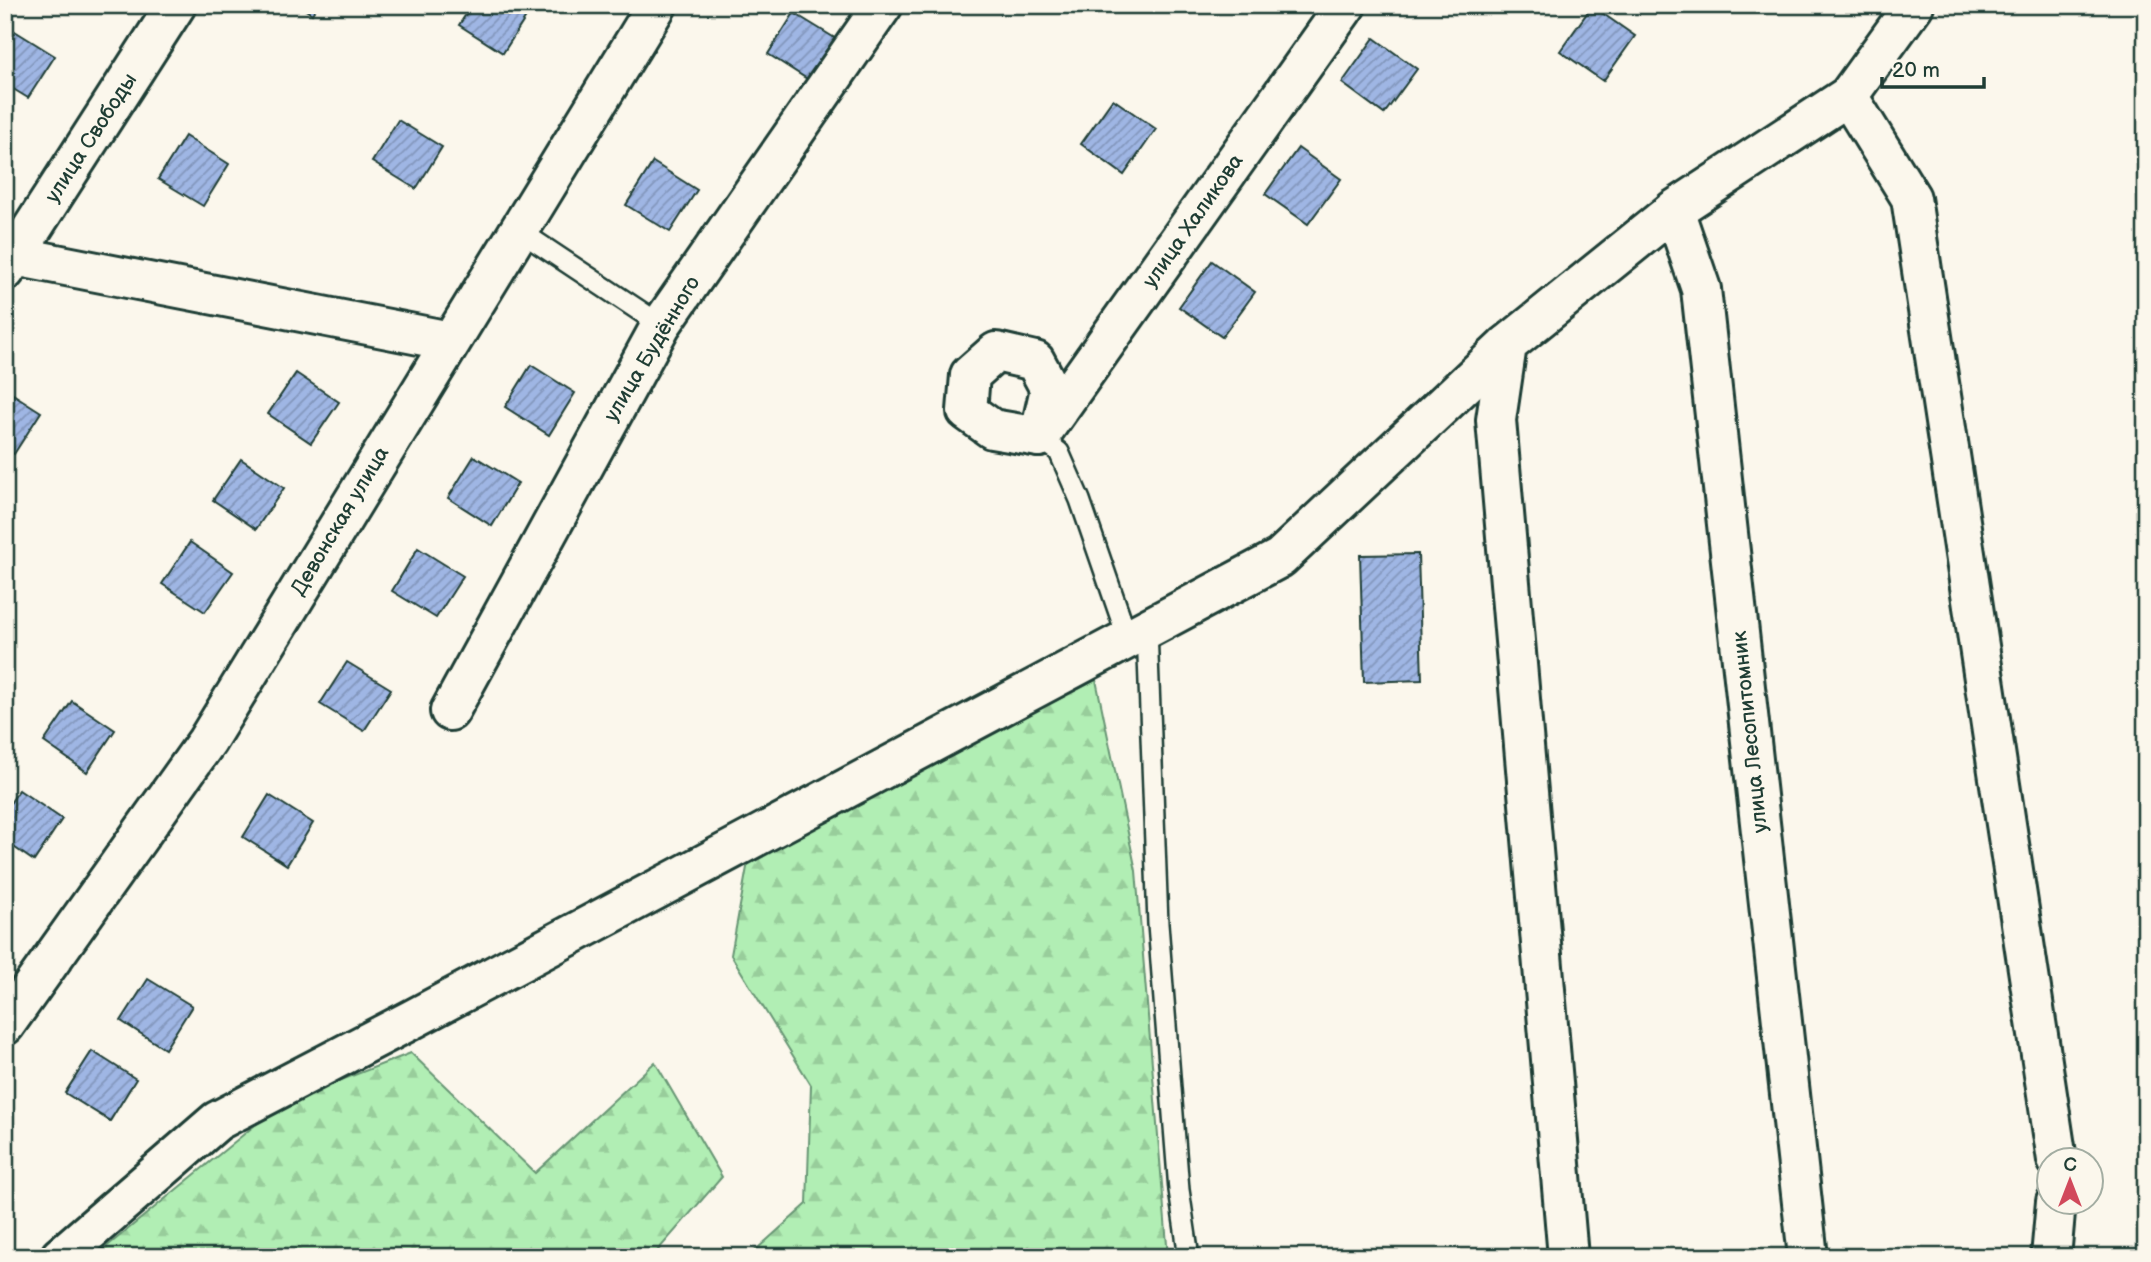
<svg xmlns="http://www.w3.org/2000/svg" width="2151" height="1262" font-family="'Balsamiq Sans',sans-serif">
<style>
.forest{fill:url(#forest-firs);stroke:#689674;stroke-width:2}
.building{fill:url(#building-hatch);stroke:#1f3d34;stroke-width:2}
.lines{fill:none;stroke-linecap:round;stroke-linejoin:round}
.service-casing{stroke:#1f3d34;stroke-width:24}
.minor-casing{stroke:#1f3d34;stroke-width:44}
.service{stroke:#fbf7ec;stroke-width:19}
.minor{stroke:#fbf7ec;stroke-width:38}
.labels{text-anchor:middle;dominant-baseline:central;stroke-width:5;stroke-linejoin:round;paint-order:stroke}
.street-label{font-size:21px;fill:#1f3d34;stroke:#fbf7ec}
</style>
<defs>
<pattern id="forest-firs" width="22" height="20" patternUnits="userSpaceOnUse" patternTransform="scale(1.75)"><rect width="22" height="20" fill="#b1eeb4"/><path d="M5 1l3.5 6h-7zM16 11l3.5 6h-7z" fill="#98cd9b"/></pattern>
<pattern id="building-hatch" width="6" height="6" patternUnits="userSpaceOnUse" patternTransform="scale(1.75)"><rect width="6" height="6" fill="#9fb6e4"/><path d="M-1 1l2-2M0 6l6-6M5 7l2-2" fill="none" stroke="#8195ba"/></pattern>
</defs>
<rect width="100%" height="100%" fill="#fbf7ec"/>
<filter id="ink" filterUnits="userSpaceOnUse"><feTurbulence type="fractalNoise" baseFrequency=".0143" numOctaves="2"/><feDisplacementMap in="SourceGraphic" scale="14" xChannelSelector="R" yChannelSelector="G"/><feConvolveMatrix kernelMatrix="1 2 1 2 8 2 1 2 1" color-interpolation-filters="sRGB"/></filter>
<g filter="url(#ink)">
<g class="forest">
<polygon points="1096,680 1136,871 1168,1257 748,1257 807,1204 811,1085 731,955 748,862 861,800"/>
<polygon points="411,1053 535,1173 655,1062 722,1177 652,1257 94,1257 282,1103"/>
</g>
<g class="building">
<polygon points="298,5 318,5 312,14"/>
<polygon points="472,5 521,5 530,11 503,53 459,25"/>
<polygon points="1592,6 1635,36 1603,81 1560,51"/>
<polygon points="794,13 838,40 812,82 768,54"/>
<polygon points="10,28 55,56 28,98 5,84 5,36"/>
<polygon points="1374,38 1417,69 1384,114 1342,83"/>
<polygon points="1113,99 1156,129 1124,175 1081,144"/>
<polygon points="398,120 442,147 416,189 372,162"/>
<polygon points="185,136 229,164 203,206 158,179"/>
<polygon points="1298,148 1341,179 1308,224 1265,194"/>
<polygon points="653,162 697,190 670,232 626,205"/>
<polygon points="1212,261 1255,292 1222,337 1179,307"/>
<polygon points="531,365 575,393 549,435 505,407"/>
<polygon points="296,373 339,402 311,443 268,414"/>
<polygon points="5,389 41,412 14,454 5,449"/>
<polygon points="474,456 518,483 492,526 448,498"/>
<polygon points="241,459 284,488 256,529 213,500"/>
<polygon points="190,542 233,572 205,612 162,584"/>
<polygon points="418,548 463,576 436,618 392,591"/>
<polygon points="1418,554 1422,680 1364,682 1360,555"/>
<polygon points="347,662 391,689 364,731 320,704"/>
<polygon points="72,701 115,730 87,772 44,742"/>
<polygon points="19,790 62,819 34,861 5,841 5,811"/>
<polygon points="269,795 313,823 287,865 243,837"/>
<polygon points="148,979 192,1006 165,1049 121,1021"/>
<polygon points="92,1051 136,1079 110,1121 65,1093"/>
</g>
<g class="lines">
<defs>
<g id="service">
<polyline points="518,230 661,325"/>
<polyline points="1039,437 1059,452 1080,500 1128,639"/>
<polyline points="1147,629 1158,924 1179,1190 1189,1257"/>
</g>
<g id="minor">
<polyline points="1848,96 1911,198 2057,1160"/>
<polyline points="1674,210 1701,289 1808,1257"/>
<polyline points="15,256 450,341"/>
<polyline points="5,271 176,5"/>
<polygon points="996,352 1035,361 1050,389 1039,437 992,429 967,411 970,375"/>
<polyline points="1039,437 1346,5"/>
<polyline points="450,711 661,325 883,5"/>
<polyline points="5,1025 207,741 657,5"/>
<polyline points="60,1257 217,1121 411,1020 1280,558 1507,345"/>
<polyline points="1568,1257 1496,420 1507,345 1674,210 1848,96 1914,5"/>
<polyline points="2051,1257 2056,1202"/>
</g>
</defs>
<use href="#service" class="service-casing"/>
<use href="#minor" class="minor-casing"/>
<use href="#service" class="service"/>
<use href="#minor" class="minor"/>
</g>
</g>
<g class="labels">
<g class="street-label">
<text transform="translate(91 138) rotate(-57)">улица Свободы</text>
<text transform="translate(1193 221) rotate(-55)">улица Халикова</text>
<text transform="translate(652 349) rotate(-59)">улица Будённого</text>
<text transform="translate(340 521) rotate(-59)">Девонская улица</text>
<text transform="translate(1750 732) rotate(-96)">улица Лесопитомник</text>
</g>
</g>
<rect width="2151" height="1262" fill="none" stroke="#fbf7ec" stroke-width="28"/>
<rect x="14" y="14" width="2123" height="1234" fill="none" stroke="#1f3d34" stroke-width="2.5" filter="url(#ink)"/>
<g transform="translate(2070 1181)"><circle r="33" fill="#fbf7ec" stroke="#a3ada2" stroke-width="2"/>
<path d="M0-5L12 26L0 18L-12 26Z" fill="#d1495b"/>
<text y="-10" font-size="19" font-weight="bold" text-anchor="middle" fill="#1f3d34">С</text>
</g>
<path d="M1882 77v10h102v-10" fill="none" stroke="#1f3d34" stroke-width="3.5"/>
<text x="1892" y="77" font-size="21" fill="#1f3d34" stroke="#fbf7ec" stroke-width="5" paint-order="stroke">20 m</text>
</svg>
